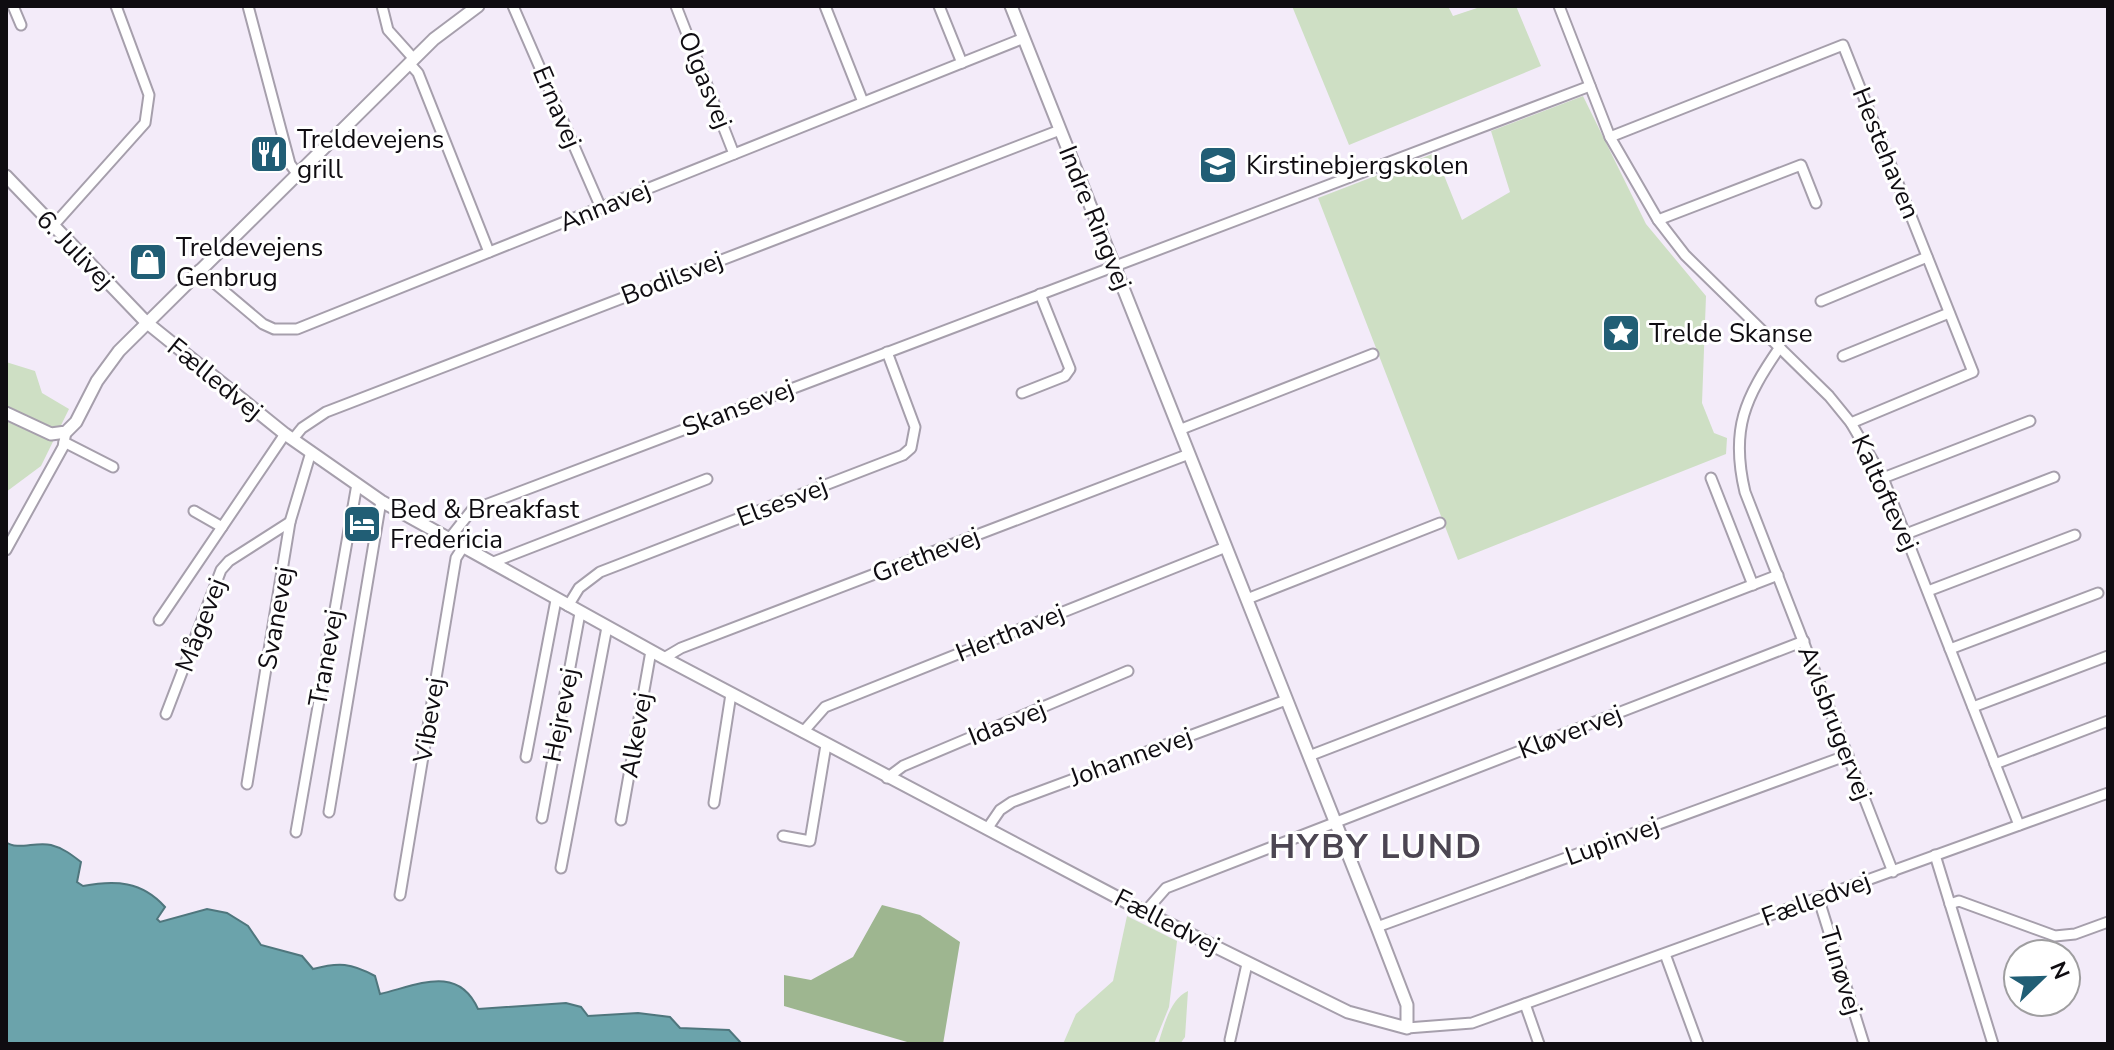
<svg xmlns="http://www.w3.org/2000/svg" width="2114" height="1050" font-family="'Nunito Sans',sans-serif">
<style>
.green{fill:#cedfc4}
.forest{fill:#9eb690}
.water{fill:#6ba3ab;stroke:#4f767d;stroke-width:2}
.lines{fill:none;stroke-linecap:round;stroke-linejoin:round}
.minor-casing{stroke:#a69fac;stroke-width:13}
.tertiary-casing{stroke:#a69fac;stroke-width:15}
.minor{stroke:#fff;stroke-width:9}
.tertiary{stroke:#fff;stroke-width:11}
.labels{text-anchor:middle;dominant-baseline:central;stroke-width:6;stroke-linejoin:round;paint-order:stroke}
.street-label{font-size:26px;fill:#0f0c11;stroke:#fff}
.poi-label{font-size:26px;fill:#0f0c11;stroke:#fff;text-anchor:start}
.district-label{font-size:34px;font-weight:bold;letter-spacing:2px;fill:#4c4652;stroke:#fff}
</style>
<rect width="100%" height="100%" fill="#f3ebf9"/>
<g class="green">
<polygon points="1292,6 1448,6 1453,16 1483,6 1516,6 1541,66 1349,145"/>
<polygon points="1583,96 1646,224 1706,296 1702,403 1714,433 1727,438 1726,454 1458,560 1318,198 1435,153 1462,220 1510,192 1491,131"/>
<polygon points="6,362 35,371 42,393 69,409 41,466 6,492"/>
<polygon points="1127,916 1177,941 1169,1007 1154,1044 1063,1044 1076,1014 1113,981"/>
<path d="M1188 991 1185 1037 1180 1044H1158C1164 1026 1170 999 1188 991Z"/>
</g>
<polygon class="forest" points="882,905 920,915 960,942 943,1044 914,1044 784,1006 784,975 811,980 853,957"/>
<path class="water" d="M6 842C17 851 36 841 51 845 63 848 72 855 81 862L77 882 83 886C115 880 142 881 165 907L157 919 160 922 207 909 227 913 248 926 261 945 302 956 313 969C339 962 351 963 375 976L380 994C418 985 458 964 478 1009L566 1003 581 1007 588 1016 638 1013 670 1017 680 1028 729 1030 742 1044H6Z"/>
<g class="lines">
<defs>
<g id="minor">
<polyline points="13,6 21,25"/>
<polyline points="248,6 290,164 296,172"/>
<polyline points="382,6 388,30 414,59"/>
<polyline points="513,6 601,208"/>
<polyline points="676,6 734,154"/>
<polyline points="825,6 863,102"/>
<polyline points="939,6 962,63"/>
<polyline points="1559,6 1610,137 1658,220 1685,255 1829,396 1851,423 1883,478 2019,825"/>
<polyline points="409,63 418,73 489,252"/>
<polyline points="1610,137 1843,45 1973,372 1851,423"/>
<polyline points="1658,220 1801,165 1816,203"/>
<polyline points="52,227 145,123 149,95 116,6"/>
<polyline points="199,270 263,324 274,329 297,329 1024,38"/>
<polyline points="1821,301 1927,257"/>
<path d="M1780 347C1745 398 1730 429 1745 492L1893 872"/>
<polyline points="1843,356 1949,313"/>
<polyline points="1022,393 1065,376 1070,369 1040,294"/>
<polyline points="1179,430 1373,354"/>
<polyline points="293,439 302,428 326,412 1060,130"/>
<polyline points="64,442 113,467"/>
<polyline points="1711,478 1753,585"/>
<polyline points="1883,478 2030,421"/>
<polyline points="194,511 222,527"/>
<polyline points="1906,534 2054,477"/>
<polyline points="449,539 472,510 1590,86"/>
<polyline points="6,550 63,447 66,432"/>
<polyline points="491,563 707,479"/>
<polyline points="1928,591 2075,535"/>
<polyline points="1247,599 1440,523"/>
<polyline points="568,606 579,588 600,572 903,455 911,448 915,427 887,352"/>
<polyline points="159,620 285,434"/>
<polyline points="1950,649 2098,593"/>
<polyline points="664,658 681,648 1189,454"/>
<polyline points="1973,707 2108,656"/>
<polyline points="166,714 221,570 229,561 290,522"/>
<polyline points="803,732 825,707 1226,547"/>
<polyline points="1309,756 1778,575"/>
<polyline points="526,757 556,600"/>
<polyline points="1995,764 2108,721"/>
<polyline points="887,778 903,766 1128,671"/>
<polyline points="247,784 290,522 311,452"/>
<polyline points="714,803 731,694"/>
<polyline points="329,812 381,501"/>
<polyline points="542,818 580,613"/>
<polyline points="621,820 651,651"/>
<polyline points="987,829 1000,810 1012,802 1286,700"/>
<polyline points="296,832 357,484"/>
<polyline points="783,836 810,841 826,745"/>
<polyline points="1935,855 1993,1044"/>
<polyline points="561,868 607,627"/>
<polyline points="400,895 456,558 463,547"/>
<polyline points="1818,897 1864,1044"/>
<polyline points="1950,904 1959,901 2055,936 2075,934 2108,922"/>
<polyline points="1145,912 1166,888 1804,641"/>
<polyline points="1377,927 1848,755"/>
<polyline points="1665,954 1698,1044"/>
<polyline points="1525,1004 1539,1044"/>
<polyline points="1407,1028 1472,1023 2108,793"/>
<polyline points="1230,1040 1247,964"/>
</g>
<g id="tertiary">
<polyline points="6,176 146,322 285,434 381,501 664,658 1145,912 1348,1012 1407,1028 1407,1005 1377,927 1011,6"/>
<polyline points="6,413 51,434 66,432 76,422 97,381 119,351 434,39 478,6"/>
</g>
</defs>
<use href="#minor" class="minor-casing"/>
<use href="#tertiary" class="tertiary-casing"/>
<use href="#minor" class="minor"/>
<use href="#tertiary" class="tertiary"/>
</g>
<defs>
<symbol id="restaurant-square" viewBox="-11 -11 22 22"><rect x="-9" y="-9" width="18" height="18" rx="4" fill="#215e75" stroke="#fff"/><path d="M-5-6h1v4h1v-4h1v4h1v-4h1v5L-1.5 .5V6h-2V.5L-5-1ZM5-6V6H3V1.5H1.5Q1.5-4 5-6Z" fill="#fff"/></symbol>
<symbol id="school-square" viewBox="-11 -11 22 22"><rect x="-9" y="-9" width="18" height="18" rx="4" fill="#215e75" stroke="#fff"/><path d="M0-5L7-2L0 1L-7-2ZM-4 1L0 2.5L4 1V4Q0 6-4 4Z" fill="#fff"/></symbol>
<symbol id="shop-square" viewBox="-11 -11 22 22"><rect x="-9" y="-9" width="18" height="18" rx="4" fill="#215e75" stroke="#fff"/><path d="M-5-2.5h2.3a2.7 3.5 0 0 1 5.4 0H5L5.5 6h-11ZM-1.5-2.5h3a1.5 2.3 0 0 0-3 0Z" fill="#fff"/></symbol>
<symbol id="sight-square" viewBox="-11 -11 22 22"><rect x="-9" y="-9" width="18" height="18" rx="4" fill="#215e75" stroke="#fff"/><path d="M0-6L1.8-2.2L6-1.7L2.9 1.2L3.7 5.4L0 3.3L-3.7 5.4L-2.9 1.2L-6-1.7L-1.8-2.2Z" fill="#fff"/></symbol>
<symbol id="hotel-square" viewBox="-11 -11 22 22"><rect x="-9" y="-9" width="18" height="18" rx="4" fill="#215e75" stroke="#fff"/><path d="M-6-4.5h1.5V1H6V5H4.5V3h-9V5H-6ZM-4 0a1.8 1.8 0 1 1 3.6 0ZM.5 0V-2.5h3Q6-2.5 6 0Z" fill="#fff"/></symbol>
</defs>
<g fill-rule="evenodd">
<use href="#restaurant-square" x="247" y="132" width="44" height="44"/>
<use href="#school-square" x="1196" y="143" width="44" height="44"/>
<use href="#shop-square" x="126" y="240" width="44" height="44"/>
<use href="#sight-square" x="1599" y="311" width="44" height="44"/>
<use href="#hotel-square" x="340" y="502" width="44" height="44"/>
</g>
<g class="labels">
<g class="street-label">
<text transform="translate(705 80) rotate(68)">Olgasvej</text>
<text transform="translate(557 107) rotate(67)">Ernavej</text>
<text transform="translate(1886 153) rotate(68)">Hestehaven</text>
<text transform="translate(605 206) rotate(-22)">Annavej</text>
<text transform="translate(1095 218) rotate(68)">Indre Ringvej</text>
<text transform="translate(75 250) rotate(46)">6. Julivej</text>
<text transform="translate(672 278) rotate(-21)">Bodilsvej</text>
<text transform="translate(215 379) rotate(39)">Fælledvej</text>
<text transform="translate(738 408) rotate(-21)">Skansevej</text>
<text transform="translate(1885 493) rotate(65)">Kaltoftevej</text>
<text transform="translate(782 502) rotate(-21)">Elsesvej</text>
<text transform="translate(926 555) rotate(-21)">Grethevej</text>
<text transform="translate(276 618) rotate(-80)">Svanevej</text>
<text transform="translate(201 625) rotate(-69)">Mågevej</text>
<text transform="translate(1010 633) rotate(-22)">Herthavej</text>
<text transform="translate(326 658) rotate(-80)">Tranevej</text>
<text transform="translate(561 715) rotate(-79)">Hejrevej</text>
<text transform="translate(429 720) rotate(-81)">Vibevej</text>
<text transform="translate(1007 723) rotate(-22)">Idasvej</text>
<text transform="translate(1835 723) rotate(69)">Avlsbrugervej</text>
<text transform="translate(1570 732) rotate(-21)">Kløvervej</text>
<text transform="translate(636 735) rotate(-80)">Alkevej</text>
<text transform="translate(1131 757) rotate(-20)">Johannevej</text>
<text transform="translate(1612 841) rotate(-20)">Lupinvej</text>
<text transform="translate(1816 899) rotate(-20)">Fælledvej</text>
<text transform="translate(1167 922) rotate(27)">Fælledvej</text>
<text transform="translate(1841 971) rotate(73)">Tunøvej</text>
</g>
<g class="poi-label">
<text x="297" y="139">Treldevejens<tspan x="297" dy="30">grill</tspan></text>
<text x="1246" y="165">Kirstinebjergskolen</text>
<text x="176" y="247">Treldevejens<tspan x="176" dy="30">Genbrug</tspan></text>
<text x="1649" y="333">Trelde Skanse</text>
<text x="390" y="509">Bed &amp; Breakfast<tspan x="390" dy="30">Fredericia</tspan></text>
</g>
<g class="district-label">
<text x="1376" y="847">HYBY LUND</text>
</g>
</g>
<rect width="2114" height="1050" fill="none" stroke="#0f0c11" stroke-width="16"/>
<g transform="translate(2042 978) rotate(67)"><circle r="38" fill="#ffffff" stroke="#9f9ea0" stroke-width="2"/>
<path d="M0-6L14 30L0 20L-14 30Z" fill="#215e75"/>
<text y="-12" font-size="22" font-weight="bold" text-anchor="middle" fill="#0f0c11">N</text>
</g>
</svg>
